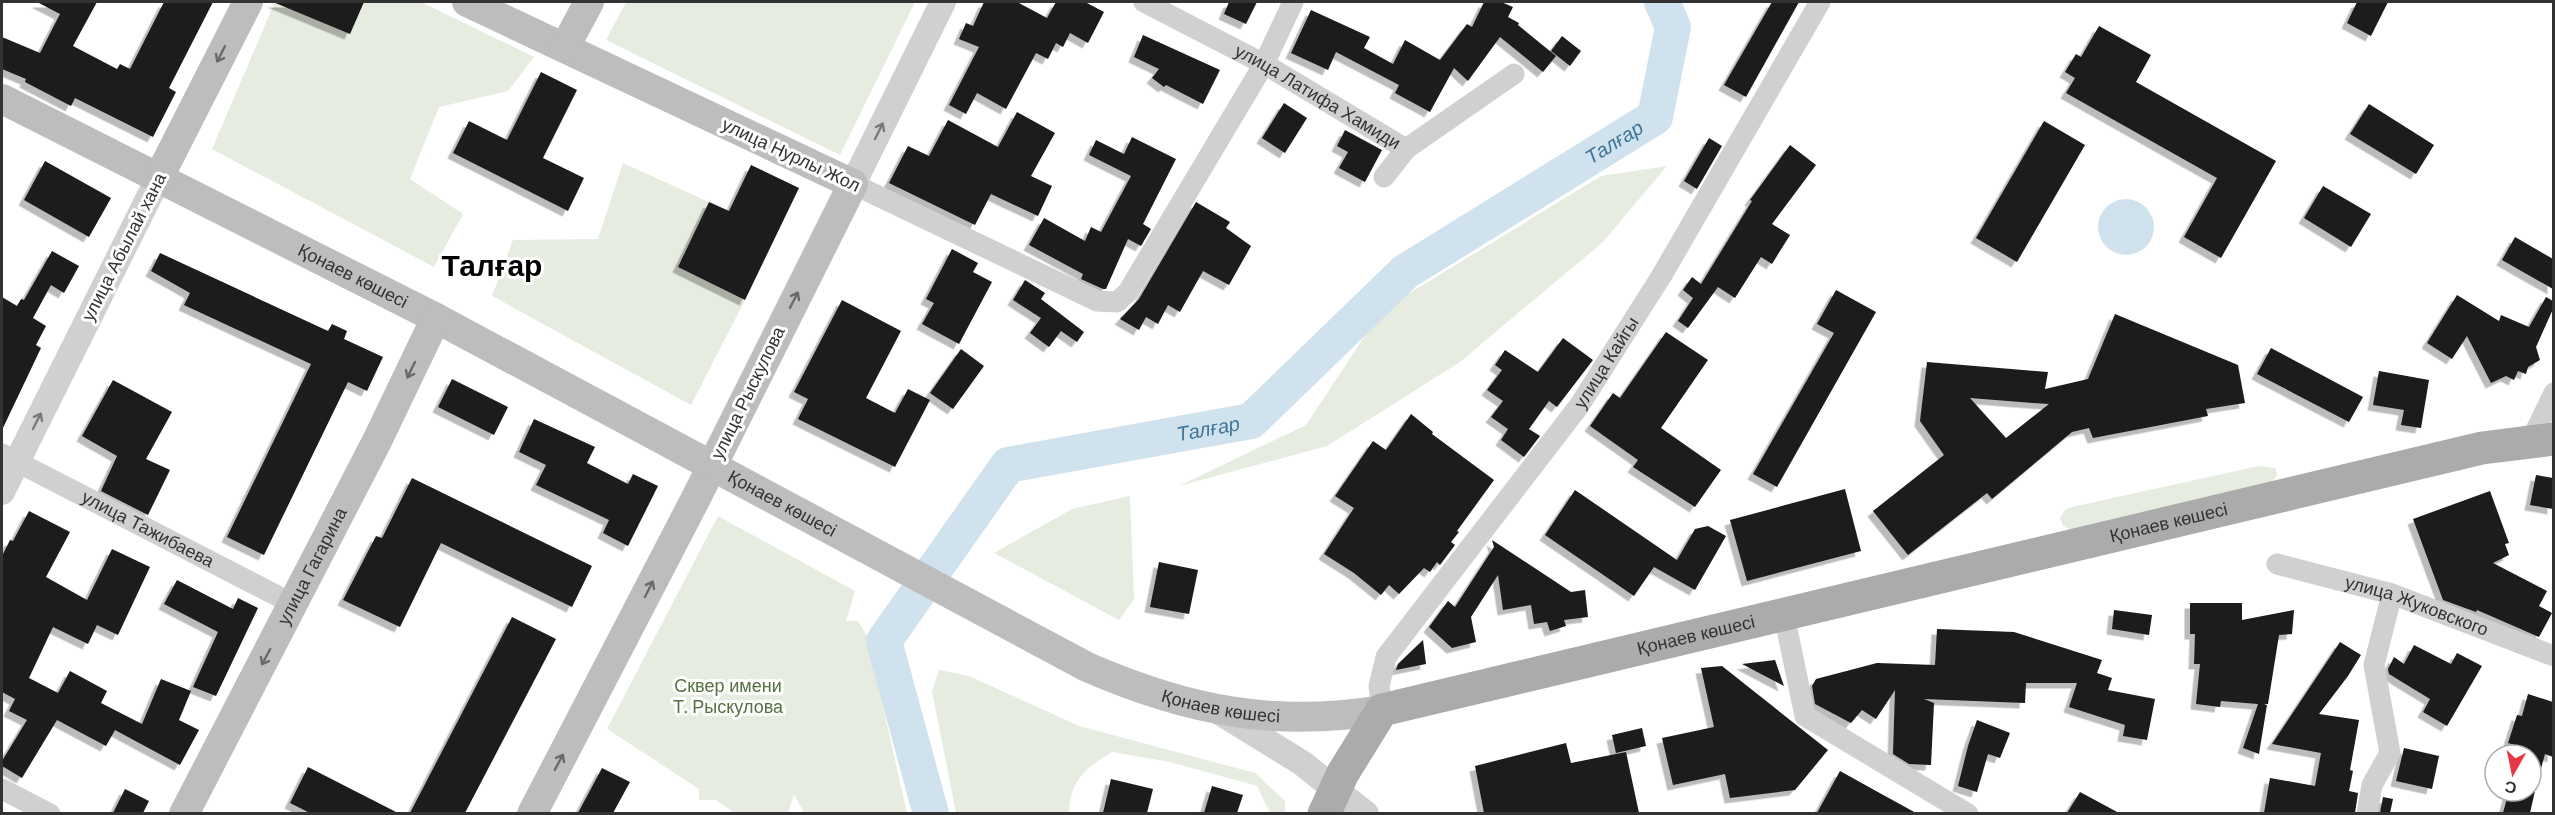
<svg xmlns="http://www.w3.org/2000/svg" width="2555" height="815" font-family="'DM Sans',sans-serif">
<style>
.green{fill:#e6ecdf}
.water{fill:#cfe2ee}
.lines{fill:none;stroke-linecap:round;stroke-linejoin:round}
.river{stroke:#cfe2ee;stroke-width:36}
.building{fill:#1a1a1a;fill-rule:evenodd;filter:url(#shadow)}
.minor{stroke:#d0d0d0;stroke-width:21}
.tertiary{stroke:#d0d0d0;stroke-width:26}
.secondary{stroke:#bdbdbd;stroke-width:30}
.primary{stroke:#ababab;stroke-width:33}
.oneway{stroke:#6a6a6a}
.oneway2{stroke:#7a7a7a}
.labels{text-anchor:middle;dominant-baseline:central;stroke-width:6;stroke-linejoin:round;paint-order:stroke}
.street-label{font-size:18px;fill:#333;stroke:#fff}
.park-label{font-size:18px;fill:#56703f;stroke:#fff}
.water-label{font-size:20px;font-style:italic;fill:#3f7597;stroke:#fff}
.town-label{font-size:30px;font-weight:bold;fill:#000;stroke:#fff}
</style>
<defs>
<filter id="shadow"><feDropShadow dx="-5.5" dy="5.5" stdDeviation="0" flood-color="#0004"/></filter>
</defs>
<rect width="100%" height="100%" fill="#fff"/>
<g class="green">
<polygon points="275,2 421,2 534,57 508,91 439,107 410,179 463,214 434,267 212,149"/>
<polygon points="626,2 915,2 840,155 606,40"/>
<polygon points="623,163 709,202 678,267 745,300 691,405 492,296 513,240 598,239"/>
<polygon points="1667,166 1603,242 1460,362 1327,446 1179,486 1306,425 1382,310 1601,176"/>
<polygon points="2259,466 2275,468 2277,475 2271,483 2071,530 2063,526 2060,518 2065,510 2072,507"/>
<polygon points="1130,496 1134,599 1119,620 994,553 1072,509"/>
<polygon points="718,516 855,591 846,621 858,621 867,636 907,813 804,813 794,794 788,813 735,813 716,800 699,800 699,789 607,729"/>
<path d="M939 670 969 676 1079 726 1255 773 1285 801V813H1270L1257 786 1170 762 1112 752C1085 769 1070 780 1069 813H956L932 691Z"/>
</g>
<circle class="water" cx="2126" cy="227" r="28"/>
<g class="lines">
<path class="river" id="s1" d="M931 814 884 641 1008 465 1251 421 1405 272 1655 117 1673 27 1662 2"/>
</g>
<g class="building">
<polygon points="37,2 97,2 73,46 117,69 120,64 130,69 164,2 213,2 169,88 176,92 153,137 75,98 71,106 25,82 26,79 2,69 2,37 40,53 60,14"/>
<polygon points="273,2 364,2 350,34"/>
<polygon points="984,2 1017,2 1047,18 1056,2 1085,2 1104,12 1088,43 1070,33 1063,47 1056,43 1048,59 1036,53 1006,109 977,93 966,114 949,105 979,47 959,39 966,23 973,26"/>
<polygon points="1229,2 1257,2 1246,24 1224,14"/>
<polygon points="1484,2 1501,2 1513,7 1508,17 1519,23 1518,25 1556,56 1543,72 1500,37 1468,81 1454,68 1430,112 1395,93 1399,85 1336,52 1328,70 1291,53 1311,10 1370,37 1364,48 1393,64 1405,40 1440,60 1467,24 1472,27"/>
<polygon points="1772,2 1799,2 1746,97 1724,85"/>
<polygon points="2357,2 2388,2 2371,36 2347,23"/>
<polygon points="2099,26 2151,55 2136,82 2276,161 2221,258 2184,237 2217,178 2066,93 2075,78 2065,72 2076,54 2081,57"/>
<polygon points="1143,35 1220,70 1203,104 1166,85 1164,87 1152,78 1159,69 1134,57"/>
<polygon points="1562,36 1581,51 1570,66 1551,51"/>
<polygon points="541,72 577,90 543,158 584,178 568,211 453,153 469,121 507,140"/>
<polygon points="1284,103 1307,118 1285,153 1262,138"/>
<polygon points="2369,104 2434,145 2416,174 2350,134"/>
<polygon points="1017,112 1055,133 1031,176 1052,186 1038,216 991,194 975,225 889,183 908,146 929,156 948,120 998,147"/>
<polygon points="2044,121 2085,145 2017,262 1976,238"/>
<polygon points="1345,130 1382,150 1365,182 1339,168 1348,152 1337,146"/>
<polygon points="1132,137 1176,159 1143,224 1151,229 1141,246 1128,239 1106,289 1103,289 1081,279 1083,274 1029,245 1044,218 1085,241 1091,227 1101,232 1131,176 1089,155 1096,140 1124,154"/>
<polygon points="1709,138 1722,146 1697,189 1684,181"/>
<polygon points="1790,145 1816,165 1772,224 1790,235 1772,264 1761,257 1735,298 1718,287 1688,328 1678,321 1693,298 1683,290 1692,277 1701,284 1752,201 1750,200"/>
<polygon points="45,161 111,198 89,237 24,200"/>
<polygon points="751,165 799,188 745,300 678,267 709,202 729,211"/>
<polygon points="2323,186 2371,214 2351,247 2304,218"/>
<polygon points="1196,202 1230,222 1226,228 1251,246 1229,285 1203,271 1180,312 1168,305 1158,324 1146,317 1139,330 1120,319 1139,299"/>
<polygon points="2515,237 2553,259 2553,289 2502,260"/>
<polygon points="952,249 978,263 973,272 992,282 959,344 922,324 934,303 926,299"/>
<polygon points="52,251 79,266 64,293 51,285 33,318 46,326 36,345 41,348 2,430 2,297 17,306 21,299 24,300"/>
<polygon points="160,253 328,331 332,324 347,331 344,339 383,357 367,391 348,382 264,555 227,537 311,364 184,305 190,293 151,271"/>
<polygon points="1025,280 1045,293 1041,299 1084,332 1077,342 1061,331 1049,347 1030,333 1041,318 1013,300"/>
<polygon points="1836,290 1876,312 1777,487 1753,474 1834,333 1817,324"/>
<polygon points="2457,295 2499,321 2501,315 2529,327 2546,297 2553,301 2553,309 2536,347 2540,360 2528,367 2526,374 2518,371 2514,380 2506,376 2491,383 2467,336 2452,359 2427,343"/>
<polygon points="842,300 901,331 866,398 895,413 908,389 930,400 895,467 798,419 808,399 794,392"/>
<path d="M2115 314 2238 365 2245 403 2206 409 2208 416 2093 438 2089 428 2072 432 1992 499 1987 493 1908 555 1873 511 1944 455 1920 421 1927 362 2048 372 2045 389 2088 379ZM1970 398 2033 403 2049 404 2006 438Z"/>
<polygon points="1666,332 1708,360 1661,428 1721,470 1695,507 1633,467 1638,460 1590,426 1613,393 1620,398"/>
<polygon points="1563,338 1593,360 1557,407 1549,401 1529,429 1540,436 1524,457 1501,440 1508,429 1491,417 1503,401 1487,390 1502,370 1495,365 1505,350 1538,372"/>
<polygon points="2271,348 2363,397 2349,422 2257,374"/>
<polygon points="961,349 984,366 953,409 930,393"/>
<polygon points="2379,371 2429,380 2421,428 2401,425 2404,410 2373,405"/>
<polygon points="452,379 508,407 494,435 438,407"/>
<polygon points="113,380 172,412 146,459 170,470 148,515 101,491 117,456 82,436"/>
<polygon points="1411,414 1433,432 1432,434 1494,480 1457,531 1459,532 1451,542 1455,545 1440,565 1437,562 1430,572 1424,568 1399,594 1389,585 1381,595 1354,573 1324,554 1354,508 1335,496 1373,441 1386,450"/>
<polygon points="534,419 595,447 587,463 628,484 633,474 658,486 628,546 603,533 609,520 536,485 546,465 519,452"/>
<polygon points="2536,475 2553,478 2553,509 2530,505"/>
<polygon points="412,478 592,566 572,607 441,543 400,627 343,600 376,536 382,538"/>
<polygon points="1845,489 1861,551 1747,581 1730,520"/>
<polygon points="1575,490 1677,560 1695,529 1708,526 1726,536 1695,590 1654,567 1634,596 1545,535"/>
<polygon points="2490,491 2509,543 2505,544 2509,555 2493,563 2547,591 2539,606 2552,613 2539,637 2477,610 2476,612 2443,600 2413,519"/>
<polygon points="29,511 70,532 46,577 87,600 112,549 150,567 118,635 97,625 88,644 53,627 29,678 58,693 70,671 107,691 101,703 142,724 161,679 191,691 179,720 199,730 180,765 115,730 106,746 57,720 22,778 2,766 2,761 27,720 9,711 15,699 2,692 2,556 10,540 13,541"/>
<polygon points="1492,540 1571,592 1585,590 1588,617 1564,620 1566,626 1550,631 1547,622 1534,624 1531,605 1503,610 1498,575 1471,617 1476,642 1452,648 1429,627 1448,601 1455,607 1494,547"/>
<polygon points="1159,562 1198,570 1189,614 1150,607"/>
<polygon points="177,580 233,609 238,598 258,608 216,696 193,687 218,632 164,604"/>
<polygon points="2190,603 2242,603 2242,620 2294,610 2292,634 2279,635 2268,704 2264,704 2267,705 2259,754 2243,748 2258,704 2221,701 2220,707 2196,704 2200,664 2194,664 2195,634 2190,634"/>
<polygon points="2114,610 2152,615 2149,635 2112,629"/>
<polygon points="512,617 556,639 465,813 410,813"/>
<polygon points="1937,629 2014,632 2102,660 2097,673 2112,678 2108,690 2155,699 2147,740 2123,736 2125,725 2069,707 2077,683 2026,683 2025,703 1924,699 1934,703 1931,765 1909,764 1893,754 1895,690 1876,719 1862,710 1851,723 1815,704 1812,686 1816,679 1877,663 1935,665"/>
<polygon points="1423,640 1426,664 1396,670 1398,664"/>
<polygon points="2340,642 2361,655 2348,676 2319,714 2359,720 2350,770 2353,771 2349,791 2358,793 2355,813 2264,813 2270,778 2315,786 2321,753 2272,744"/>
<polygon points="2414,645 2451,664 2457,653 2482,666 2447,726 2423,712 2430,699 2389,674 2388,669 2394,657 2404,664"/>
<polygon points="1775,660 1784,686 1742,664"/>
<polygon points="1722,666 1828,750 1795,790 1730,798 1725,774 1673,785 1662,738 1714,727 1701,668"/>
<polygon points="2528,694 2553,702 2553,757 2545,754 2536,787 2531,787 2531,750 2508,743 2517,715 2522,716"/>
<polygon points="1977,720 2010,733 2000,758 1988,754 1977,792 1958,786 1968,746"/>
<polygon points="1642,728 1646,746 1616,753 1612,735"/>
<polygon points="1566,743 1571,763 1626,752 1639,813 1484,813 1475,766"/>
<polygon points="2404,748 2439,756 2432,789 2396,781"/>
<polygon points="308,767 398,813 310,813 290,803"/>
<polygon points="602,768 630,782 613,813 578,813"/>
<polygon points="1840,771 1876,791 1916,813 1817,813"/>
<polygon points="1111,779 1153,789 1147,813 1103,813"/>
<polygon points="1212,786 1243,795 1237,813 1204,813"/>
<polygon points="125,789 149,801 143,813 113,813"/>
<polygon points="2509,791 2535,791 2530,813 2503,813"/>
<polygon points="2080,792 2119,813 2067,813"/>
<polygon points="2383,797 2393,799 2390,813 2380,813"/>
</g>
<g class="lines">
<g class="minor">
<path id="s2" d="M1144 2 1264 64 1406 149 1514 74"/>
<polyline points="1384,177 1406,149"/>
<polyline points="853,184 1097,301 1117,302 1128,292 1264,64 1293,2"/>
<polyline points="2531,440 2554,393"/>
<path id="s3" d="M2 454 293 604"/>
<path id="s4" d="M2277 564 2392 594 2554 656"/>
<polyline points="1784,615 1805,716 1968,814"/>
<path id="s5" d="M1382 710 1379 686 1386 657 1579 406 1662 275 1820 2"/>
<polyline points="2,789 50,814"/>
<polyline points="2367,814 2372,785 2390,753 2374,665 2392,594"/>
</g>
<g class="tertiary">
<polyline points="853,184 943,2"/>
<polyline points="2,492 159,177"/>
<polyline points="1216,710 1302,763 1366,814"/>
</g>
<g class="secondary">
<polyline points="467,2 853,184 696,498 532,814"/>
<polyline points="565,47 589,2"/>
<path id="s6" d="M2 99 436 318 1087 667C1186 710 1274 728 1382 710"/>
<polyline points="159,177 248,2"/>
<path id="s7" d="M184 814 377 441 436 318"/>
</g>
<path class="primary" id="s8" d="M1324 814 1343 773 1382 710 2482 448 2554 439"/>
</g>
<defs><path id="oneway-shaft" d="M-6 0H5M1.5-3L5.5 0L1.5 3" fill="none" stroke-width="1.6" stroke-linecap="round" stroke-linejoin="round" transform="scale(1.5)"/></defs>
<g class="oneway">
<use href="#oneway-shaft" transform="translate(221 54) rotate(117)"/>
<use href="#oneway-shaft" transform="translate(794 300) rotate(-63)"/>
<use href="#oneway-shaft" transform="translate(411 370) rotate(116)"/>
<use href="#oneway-shaft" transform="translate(649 589) rotate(-63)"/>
<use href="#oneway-shaft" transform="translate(266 657) rotate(118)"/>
<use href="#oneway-shaft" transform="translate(559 762) rotate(-62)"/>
</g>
<g class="oneway2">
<use href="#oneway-shaft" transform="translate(879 131) rotate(-64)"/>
<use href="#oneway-shaft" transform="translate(37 421) rotate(-63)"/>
</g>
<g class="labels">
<g class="street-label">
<text stroke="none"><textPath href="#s2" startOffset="198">улица Латифа Хамиди</textPath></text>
<text transform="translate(791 155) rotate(25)">улица Нурлы Жол</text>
<text transform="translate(124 247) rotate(-63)">улица Абылай хана</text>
<text stroke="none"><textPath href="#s6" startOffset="393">Қонаев көшесі</textPath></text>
<text stroke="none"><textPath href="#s5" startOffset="422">улица Кайгы</textPath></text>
<text transform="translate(748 393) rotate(-64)">улица Рыскулова</text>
<text stroke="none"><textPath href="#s6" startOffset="879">Қонаев көшесі</textPath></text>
<text stroke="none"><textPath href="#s8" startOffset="928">Қонаев көшесі</textPath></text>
<text stroke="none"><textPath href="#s3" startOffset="164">улица Тажибаева</textPath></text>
<text stroke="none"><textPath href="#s7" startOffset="279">улица Гагарина</textPath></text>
<text stroke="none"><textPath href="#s4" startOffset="146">улица Жуковского</textPath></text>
<text stroke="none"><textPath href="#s8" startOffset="442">Қонаев көшесі</textPath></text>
<text stroke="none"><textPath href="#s6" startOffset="1365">Қонаев көшесі</textPath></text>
</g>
<g class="park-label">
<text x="728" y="686">Сквер имени<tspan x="728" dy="21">Т. Рыскулова</tspan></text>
</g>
<g class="water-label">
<text stroke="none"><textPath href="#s1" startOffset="1102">Талғар</textPath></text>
<text stroke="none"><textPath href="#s1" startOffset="598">Талғар</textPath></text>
</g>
<g class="town-label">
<text x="492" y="265">Талғар</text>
</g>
</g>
<rect width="2555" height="815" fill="none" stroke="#333333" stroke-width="6"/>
<g transform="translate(2513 773) rotate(189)"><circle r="28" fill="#ffffff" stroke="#adadad" stroke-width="1.5"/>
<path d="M0-4.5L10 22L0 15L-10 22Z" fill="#e63946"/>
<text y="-9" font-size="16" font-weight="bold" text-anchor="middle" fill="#333333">С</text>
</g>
</svg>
